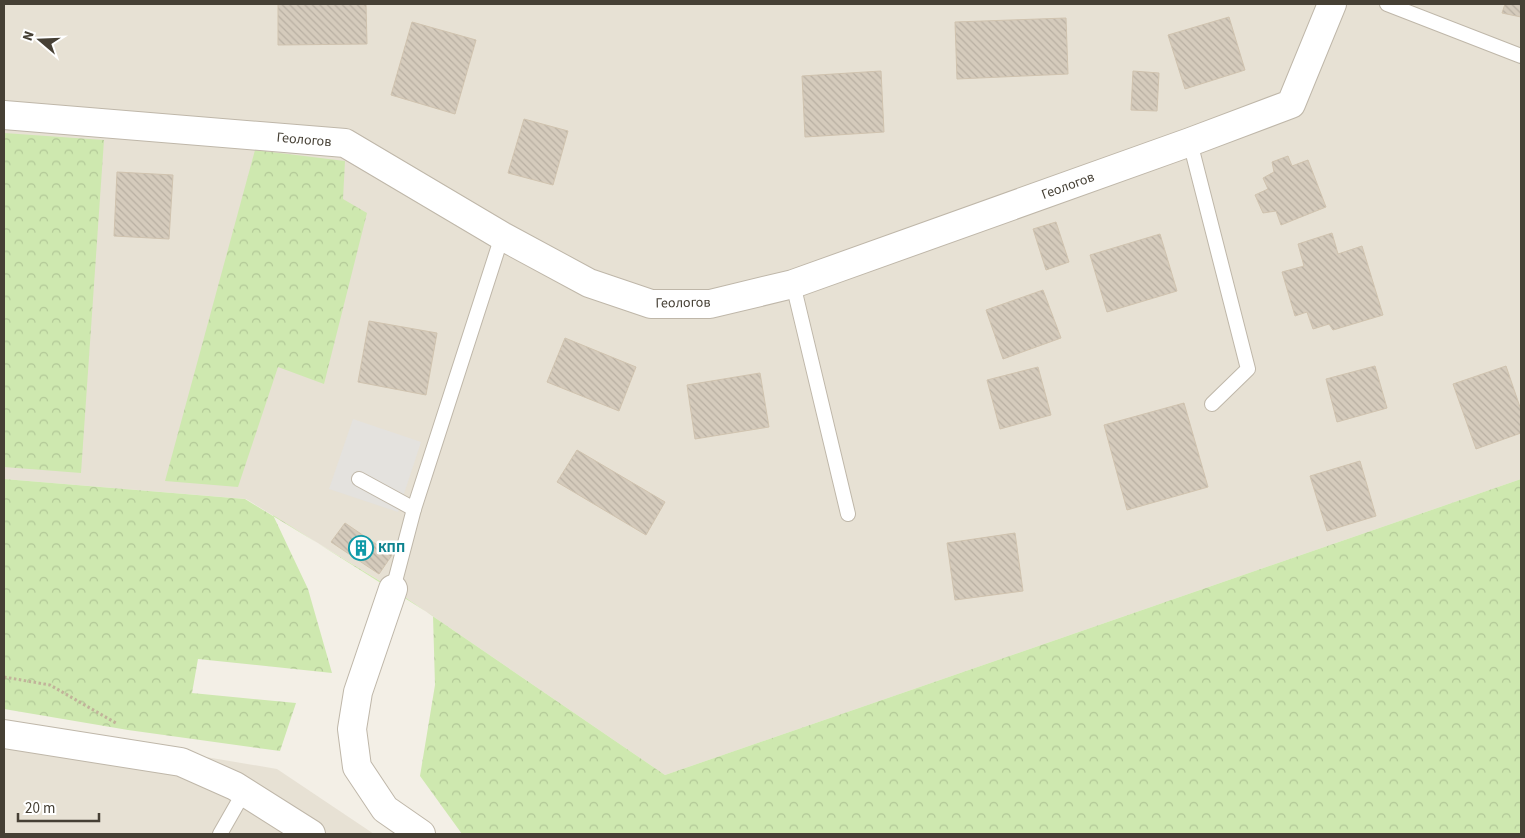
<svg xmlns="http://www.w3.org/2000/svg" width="1525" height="838" font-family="'Source Sans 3',sans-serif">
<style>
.residential{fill:#e7e1d4}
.forest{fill:url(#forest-crowns)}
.parking{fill:#e4e2de}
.building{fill:url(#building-back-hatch);stroke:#d0c3af}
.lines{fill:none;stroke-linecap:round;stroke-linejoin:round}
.lane-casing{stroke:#bfb7a9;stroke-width:16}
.street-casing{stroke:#bfb7a9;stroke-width:30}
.path{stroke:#c1b39a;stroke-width:3;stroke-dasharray:2.5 2.5;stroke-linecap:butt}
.lane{stroke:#fff;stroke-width:14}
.street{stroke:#fff;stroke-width:28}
.labels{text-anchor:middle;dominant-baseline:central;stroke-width:5;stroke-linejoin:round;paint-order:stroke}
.street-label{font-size:14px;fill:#464035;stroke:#fff}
.culture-label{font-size:14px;font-weight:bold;fill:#0d838f;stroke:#fff;text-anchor:start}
</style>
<defs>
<pattern id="forest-crowns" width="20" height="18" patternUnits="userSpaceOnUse" patternTransform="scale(1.25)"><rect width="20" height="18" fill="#cee8af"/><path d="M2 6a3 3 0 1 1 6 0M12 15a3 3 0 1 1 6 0" fill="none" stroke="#b2c897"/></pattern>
<pattern id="building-back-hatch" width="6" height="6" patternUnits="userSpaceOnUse" patternTransform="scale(1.25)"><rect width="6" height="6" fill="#d5cbbc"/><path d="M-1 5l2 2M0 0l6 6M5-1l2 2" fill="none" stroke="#b8afa2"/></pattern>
</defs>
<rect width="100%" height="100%" fill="#f3efe6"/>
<g class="residential">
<polygon points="4,4 1521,4 1521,479 665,775 393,589 246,499 4,479"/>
<polygon points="4,723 277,769 374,834 4,834"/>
</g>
<g class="forest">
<polygon points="4,133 104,140 81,473 4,467"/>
<polygon points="255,150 345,161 343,199 367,213 324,384 278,367 238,487 165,481"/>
<polygon points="4,479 245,499 393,589 665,775 1521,479 1521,834 462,834 420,776 435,685 433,616 273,515 308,589 332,673 198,659 192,693 296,703 280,751 128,730 4,709"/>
</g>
<polygon class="parking" points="353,419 421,442 398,512 329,489"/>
<g class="building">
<polygon points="278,4 366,4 367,44 278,45"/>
<polygon points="1505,4 1521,4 1521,17 1502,13"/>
<polygon points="1229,17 1245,70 1185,89 1168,35"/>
<polygon points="1066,18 1068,74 957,79 955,22"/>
<polygon points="412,22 476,40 455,114 391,95"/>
<polygon points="881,71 884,132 805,137 802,76"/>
<polygon points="1133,71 1159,73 1157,111 1131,110"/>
<polygon points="524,119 568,131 553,185 508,173"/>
<polygon points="1288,156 1292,166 1308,160 1326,207 1281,225 1276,211 1263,213 1255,195 1268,189 1263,178 1274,172 1272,162"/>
<polygon points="117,172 173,175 169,239 114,236"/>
<polygon points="1056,222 1069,262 1046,270 1033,229"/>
<polygon points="1332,233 1338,254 1362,246 1383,315 1333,330 1329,324 1313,329 1307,312 1295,316 1282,272 1304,266 1298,244"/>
<polygon points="1160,234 1177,291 1107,312 1090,255"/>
<polygon points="1043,290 1061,338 1003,359 986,310"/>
<polygon points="369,321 437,333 426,395 358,382"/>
<polygon points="565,338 636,367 619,411 547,382"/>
<polygon points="1375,366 1387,408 1337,422 1326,379"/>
<polygon points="1506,366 1521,410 1521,433 1476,449 1453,384"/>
<polygon points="1038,367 1051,415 1000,429 987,380"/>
<polygon points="760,373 769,427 695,439 687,385"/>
<polygon points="1184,403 1208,487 1127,510 1104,425"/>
<polygon points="577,450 665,502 646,535 557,482"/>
<polygon points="1360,461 1376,516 1327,531 1310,476"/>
<polygon points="345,523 392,555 379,574 331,542"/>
<polygon points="1015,533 1023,591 955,600 947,543"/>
</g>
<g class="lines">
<defs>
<g id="lane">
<polyline points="1387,4 1521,56"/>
<polyline points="1190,142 1248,369 1212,404"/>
<polyline points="793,284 848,514"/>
<polyline points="359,479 414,509"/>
<polyline points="393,589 414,509 502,236"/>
<polyline points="220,834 244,792"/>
</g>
<g id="street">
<polyline points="4,115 345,143 502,236 589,283 651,304 710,304 793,284 1190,142 1291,104 1332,4"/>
<polyline points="393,589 358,692 352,729 357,767 385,809 421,834"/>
<polyline points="4,734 181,762 235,786 311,834"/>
</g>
</defs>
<use href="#lane" class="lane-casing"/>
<use href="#street" class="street-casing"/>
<polyline class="path" points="4,677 50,685 116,723"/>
<use href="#lane" class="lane"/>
<use href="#street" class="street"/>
</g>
<defs>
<symbol id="building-ring" viewBox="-11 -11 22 22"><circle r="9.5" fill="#fff" stroke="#0f9aa8" stroke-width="1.5"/><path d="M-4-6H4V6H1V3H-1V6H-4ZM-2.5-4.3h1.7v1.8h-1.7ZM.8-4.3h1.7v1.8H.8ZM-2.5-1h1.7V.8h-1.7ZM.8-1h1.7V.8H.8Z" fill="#0f9aa8"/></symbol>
</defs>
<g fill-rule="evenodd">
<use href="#building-ring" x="347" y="534" width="28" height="28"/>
</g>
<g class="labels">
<g class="street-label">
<text transform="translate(304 140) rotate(5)">Геологов</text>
<text transform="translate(1068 186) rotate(-20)">Геологов</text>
<text transform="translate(683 303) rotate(-1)">Геологов</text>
</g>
<g class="culture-label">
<text x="378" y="548">КПП</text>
</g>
</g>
<rect width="1525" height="838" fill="none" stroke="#464035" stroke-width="10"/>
<g transform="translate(40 40) rotate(289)" stroke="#ffffff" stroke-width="4" paint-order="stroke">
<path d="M0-4L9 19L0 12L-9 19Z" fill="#464035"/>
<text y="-8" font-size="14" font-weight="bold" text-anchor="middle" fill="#464035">N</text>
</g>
<path d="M18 813v8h81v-8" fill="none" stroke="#464035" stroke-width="2.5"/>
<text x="25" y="813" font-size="15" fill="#464035" stroke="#ffffff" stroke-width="4" paint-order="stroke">20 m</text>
</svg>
